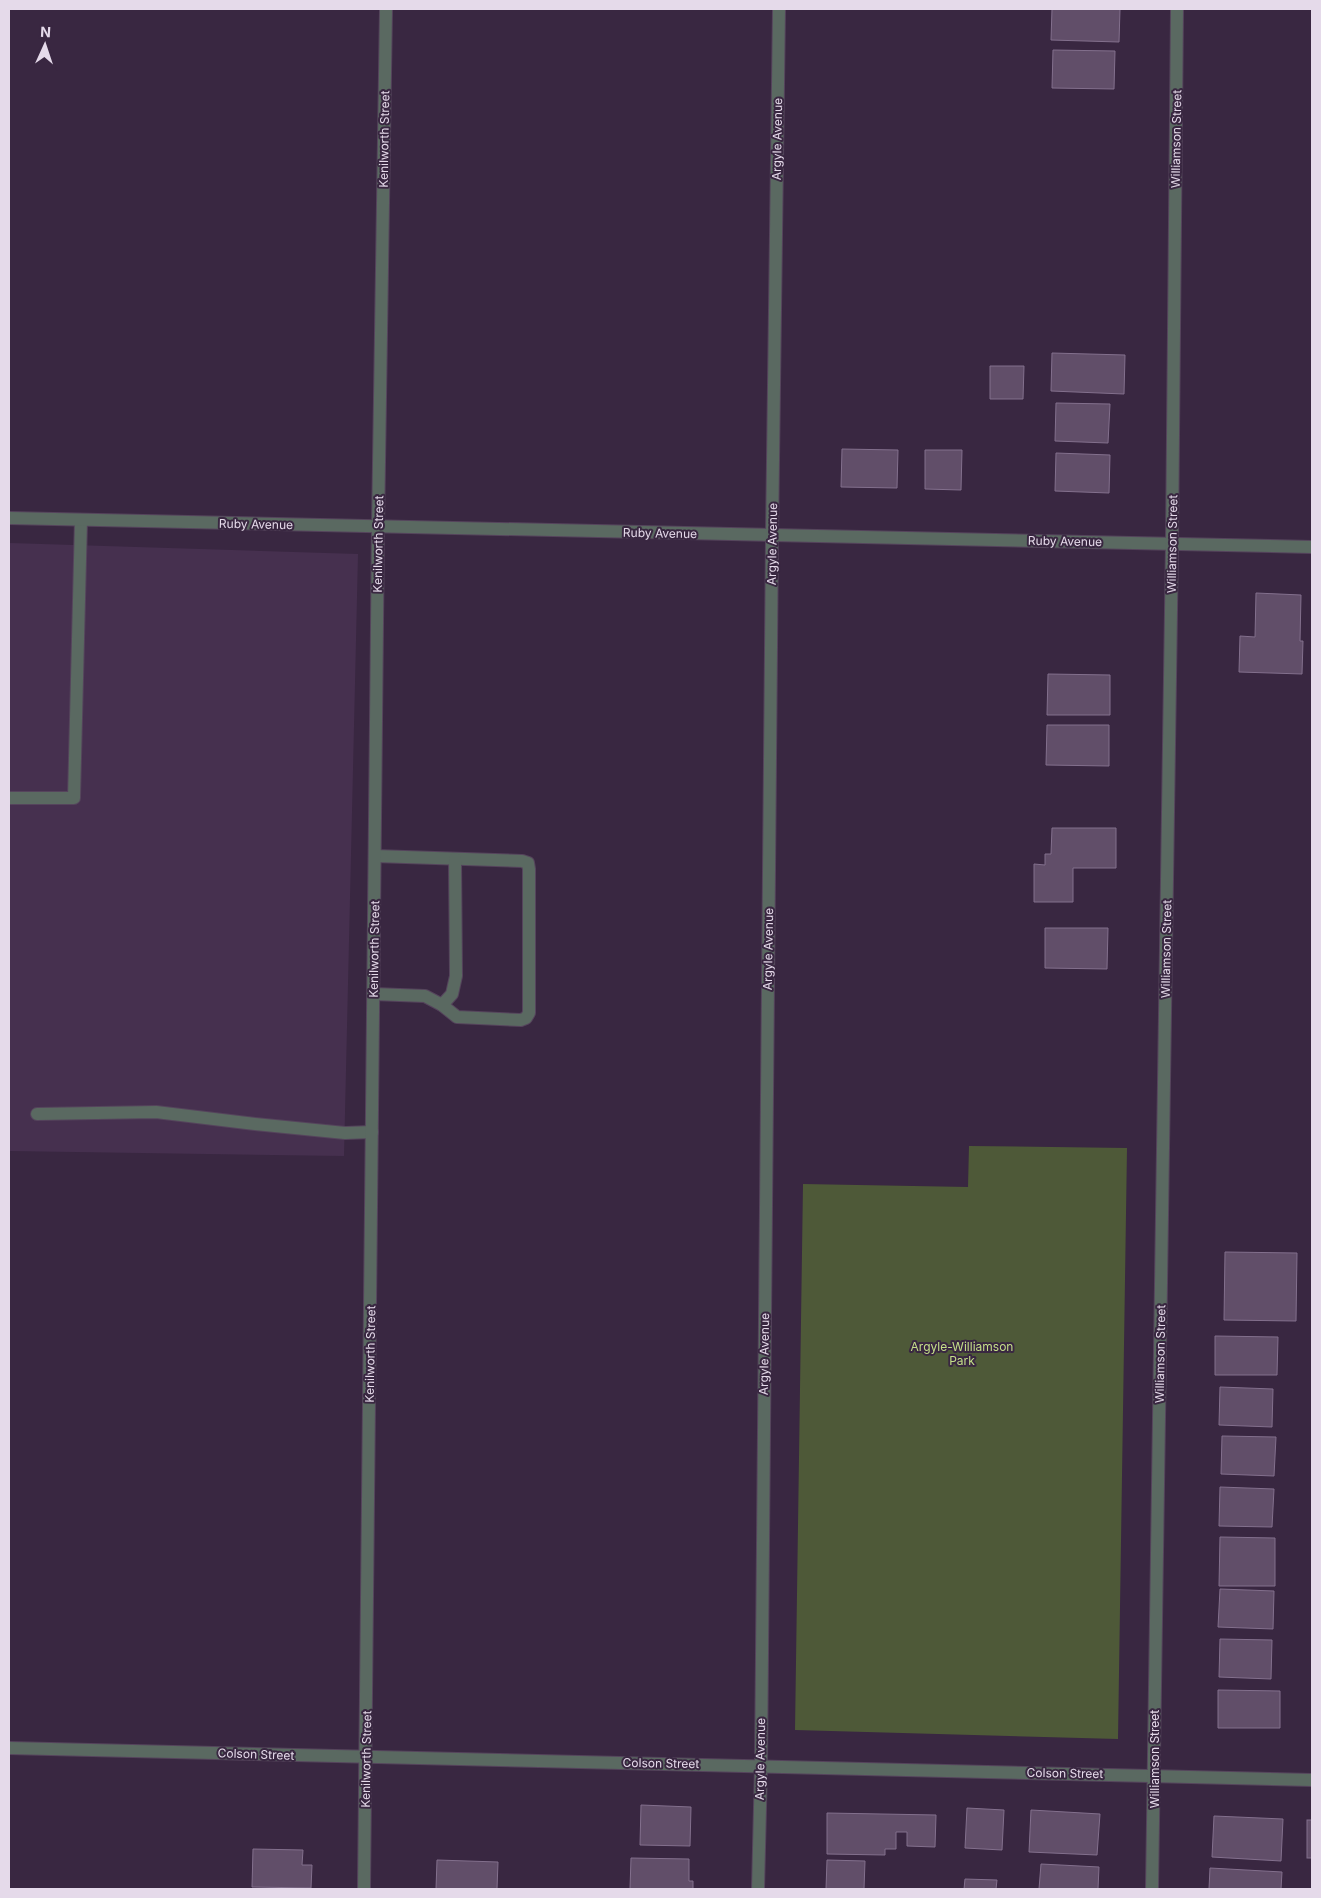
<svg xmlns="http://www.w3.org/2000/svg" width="1321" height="1898" font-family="Inter,sans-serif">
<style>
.built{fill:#46304f}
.green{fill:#4e5938}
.building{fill:#614e69;stroke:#83708d}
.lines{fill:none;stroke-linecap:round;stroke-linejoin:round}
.lane-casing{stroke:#55445c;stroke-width:14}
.street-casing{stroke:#55445c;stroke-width:14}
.lane{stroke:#5a6961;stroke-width:12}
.street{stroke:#5a6961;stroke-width:12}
.labels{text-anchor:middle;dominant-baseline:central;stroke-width:4;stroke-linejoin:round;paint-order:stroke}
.street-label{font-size:12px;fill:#e5daea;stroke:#392741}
.park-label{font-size:12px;fill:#c4df88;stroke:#392741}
</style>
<rect width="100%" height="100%" fill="#392741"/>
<polygon class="built" points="10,543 358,554 344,1156 9,1151"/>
<polygon class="green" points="969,1146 1127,1148 1118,1739 795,1730 803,1184 968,1187"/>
<g class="building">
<polygon points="1052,9 1120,9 1119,42 1051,40"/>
<polygon points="1053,50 1115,51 1114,89 1052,88"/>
<polygon points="1052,353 1125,355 1124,394 1051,391"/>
<polygon points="990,366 1024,366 1023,399 990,399"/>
<polygon points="1056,403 1110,404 1108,443 1055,441"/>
<polygon points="842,449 898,450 897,488 841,487"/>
<polygon points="925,450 962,450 961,490 925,489"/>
<polygon points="1056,453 1110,455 1109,493 1055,491"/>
<polygon points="1256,593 1301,595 1300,641 1303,641 1302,674 1239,672 1240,636 1255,637"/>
<polygon points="1048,674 1110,675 1110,715 1047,715"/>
<polygon points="1047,725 1109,725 1109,766 1046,765"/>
<polygon points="1052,828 1116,828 1116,868 1073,868 1073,902 1034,902 1034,864 1045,865 1045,854 1051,854"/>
<polygon points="1045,928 1108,928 1107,969 1045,968"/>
<polygon points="1225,1252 1297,1253 1296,1321 1224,1320"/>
<polygon points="1215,1336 1278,1337 1277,1375 1215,1375"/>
<polygon points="1220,1387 1273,1389 1272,1427 1219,1425"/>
<polygon points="1222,1436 1276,1437 1274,1476 1221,1474"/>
<polygon points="1220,1487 1274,1489 1272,1527 1219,1526"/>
<polygon points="1220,1537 1275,1538 1275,1586 1219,1586"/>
<polygon points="1220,1589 1274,1591 1273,1629 1218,1627"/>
<polygon points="1220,1639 1272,1640 1271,1679 1219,1677"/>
<polygon points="1218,1690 1280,1691 1280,1728 1218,1728"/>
<polygon points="641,1805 691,1807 690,1846 640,1845"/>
<polygon points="967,1808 1004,1810 1002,1850 965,1848"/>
<polygon points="1031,1810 1100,1814 1097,1855 1029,1852"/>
<polygon points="827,1813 936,1815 935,1847 907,1846 907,1832 896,1832 896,1849 885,1849 885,1855 827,1854"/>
<polygon points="1214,1816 1283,1819 1281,1861 1212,1857"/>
<rect x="1307" y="1820" width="5" height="38"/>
<polygon points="253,1849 303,1850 302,1865 312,1865 311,1888 252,1887"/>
<polygon points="631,1858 689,1859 689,1881 693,1881 693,1889 630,1889"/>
<polygon points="437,1860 498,1862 497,1889 436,1889"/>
<polygon points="827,1860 865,1861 864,1889 826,1889"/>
<polygon points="1041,1864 1099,1867 1098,1889 1039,1889"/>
<polygon points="1210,1868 1282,1872 1281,1889 1209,1889"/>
<polygon points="965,1879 997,1880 996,1889 964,1889"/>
</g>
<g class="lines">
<defs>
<g id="lane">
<polyline points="9,798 74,798 81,520"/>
<polyline points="375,856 522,861 528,863 529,869 529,1013 526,1018 521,1020 457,1017 442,1005"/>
<polyline points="374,994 425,996 442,1005 452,994 456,976 455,859"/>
<polyline points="37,1114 156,1112 255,1124 345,1133 372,1132"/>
</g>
<g id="street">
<polyline points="9,518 1312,547"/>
<polyline points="9,1748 1312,1780"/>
<polyline points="364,1889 378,527 386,9"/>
<polyline points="758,1889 761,1766 772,536 779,9"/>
<polyline points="1152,1889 1172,543 1177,9"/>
</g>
</defs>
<use href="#lane" class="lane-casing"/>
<use href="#street" class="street-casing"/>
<use href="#lane" class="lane"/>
<use href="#street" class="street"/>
</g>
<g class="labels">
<g class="street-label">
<text transform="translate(384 139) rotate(-89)">Kenilworth Street</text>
<text transform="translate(777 139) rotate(-89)">Argyle Avenue</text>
<text transform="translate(1176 139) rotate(-89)">Williamson Street</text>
<text transform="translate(256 524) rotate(1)">Ruby Avenue</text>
<text transform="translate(660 533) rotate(1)">Ruby Avenue</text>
<text transform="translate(1065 541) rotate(1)">Ruby Avenue</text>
<text transform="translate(378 544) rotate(-89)">Kenilworth Street</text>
<text transform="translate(772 544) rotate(-89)">Argyle Avenue</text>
<text transform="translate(1172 544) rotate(-89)">Williamson Street</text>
<text transform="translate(374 949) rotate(-89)">Kenilworth Street</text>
<text transform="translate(768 949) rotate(-89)">Argyle Avenue</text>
<text transform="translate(1166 949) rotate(-89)">Williamson Street</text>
<text transform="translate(370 1354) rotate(-89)">Kenilworth Street</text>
<text transform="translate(764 1354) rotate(-89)">Argyle Avenue</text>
<text transform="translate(1160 1354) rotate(-89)">Williamson Street</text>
<text transform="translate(256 1754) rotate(2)">Colson Street</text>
<text transform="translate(366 1759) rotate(-89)">Kenilworth Street</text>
<text transform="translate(760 1759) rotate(-89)">Argyle Avenue</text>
<text transform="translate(1154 1759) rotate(-90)">Williamson Street</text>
<text transform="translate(661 1763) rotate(1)">Colson Street</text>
<text transform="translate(1065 1773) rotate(1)">Colson Street</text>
</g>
<g class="park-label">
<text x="962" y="1346">Argyle-Williamson<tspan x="962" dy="14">Park</tspan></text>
</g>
</g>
<rect width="1321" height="1898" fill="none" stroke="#e5daea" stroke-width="20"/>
<g transform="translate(45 45) rotate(3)" stroke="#392741" stroke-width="4" paint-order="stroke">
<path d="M0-4L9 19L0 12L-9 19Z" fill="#e5daea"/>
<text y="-8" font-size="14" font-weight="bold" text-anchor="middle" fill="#e5daea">N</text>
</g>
</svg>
